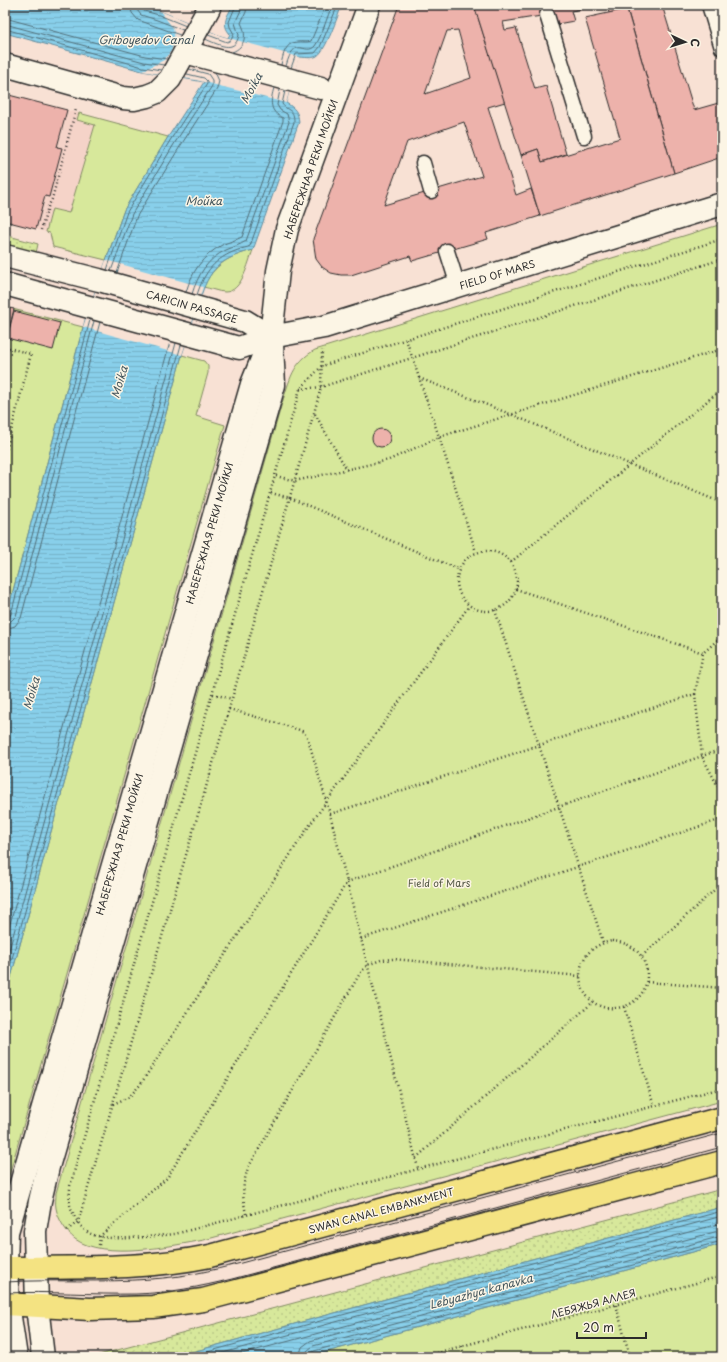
<svg xmlns="http://www.w3.org/2000/svg" width="727" height="1362" font-family="'Playpen Sans',sans-serif">
<style>
.built{fill:#f5d3c8}
.grass{fill:url(#grass-dots);stroke:#818a63}
.park{fill:#d7e89b;stroke:#818a63}
.water{fill:url(#water-rules);stroke:#638d9e}
.pier{fill:#f8e1d4}
.lines{fill:none;stroke-linecap:round;stroke-linejoin:round}
.shore{stroke:#506d77;stroke-width:1}
.building{fill:#edb2ab;stroke:#2b2b2b;fill-rule:evenodd}
.lane-casing{stroke:#2b2b2b;stroke-width:17}
.street-casing{stroke:#2b2b2b;stroke-width:25}
.secondary-casing{stroke:#2b2b2b;stroke-width:25}
.primary-casing{stroke:#2b2b2b;stroke-width:25}
.path{stroke:#2b2b2b;stroke-width:2.5;stroke-dasharray:1 3;stroke-linecap:butt}
.lane{stroke:#fcf5e5;stroke-width:14}
.street{stroke:#fcf5e5;stroke-width:22}
.secondary{stroke:#fcf5e5;stroke-width:22}
.primary{stroke:#f4e382;stroke-width:22}
.tram{stroke:#2b2b2b;stroke-width:1}
.labels{text-anchor:middle;dominant-baseline:central;stroke-width:3;stroke-linejoin:round;paint-order:stroke}
.street-label{font-size:10px;fill:#2b2b2b;stroke:#fcf5e5}
.park-label{font-size:10px;fill:#565a47;stroke:#fcf5e5}
.water-label{font-size:11px;font-style:italic;fill:#42545b;stroke:#fcf5e5}
</style>
<defs>
<pattern id="grass-dots" width="8" height="8" patternUnits="userSpaceOnUse"><rect width="8" height="8" fill="#d7e89b"/><path d="M2 2h.1M6 6h.1" fill="none" stroke="#b9c786" stroke-width="1.8" stroke-linecap="round"/></pattern>
<pattern id="water-rules" width="6" height="5" patternUnits="userSpaceOnUse"><rect width="6" height="5" fill="#88cfea"/><path d="M0 2.5h6" fill="none" stroke="#76b2c9"/></pattern>
</defs>
<rect width="100%" height="100%" fill="#f8e1d4"/>
<filter id="ink" filterUnits="userSpaceOnUse"><feTurbulence type="fractalNoise" baseFrequency=".025" numOctaves="2"/><feDisplacementMap in="SourceGraphic" scale="8" xChannelSelector="R" yChannelSelector="G"/><feConvolveMatrix kernelMatrix="1 2 1 2 8 2 1 2 1" color-interpolation-filters="sRGB"/></filter>
<g filter="url(#ink)">
<polygon class="built" points="5,94 79,113 77,120 95,125 69,213 52,209 46,232 5,221"/>
<g class="grass">
<polygon points="5,235 38,244 36,253 5,244"/>
<polygon points="722,1189 722,1207 174,1357 91,1357"/>
</g>
<g class="park">
<polygon points="79,113 168,137 124,210 106,260 53,247 50,233 46,232 52,209 69,213 95,125 77,120"/>
<path d="M722 224V1101L204 1240C171 1246 104 1260 75 1239 66 1232 58 1219 56 1208 55 1203 56 1197 56 1193L282 403C290 380 292 363 315 350Z"/>
<path d="M253 250C248 263 242 292 225 292 218 292 210 288 203 287 215 264 229 256 253 250Z"/>
<polygon points="5,307 83,327 5,621"/>
<polygon points="182,355 204,361 208,366 208,373 196,416 225,425 5,1189 5,999"/>
<polygon points="722,1244 722,1357 308,1357"/>
</g>
<g class="water">
<path d="M5 5H139L160 11 221 36 228 38 230 34C221 24 227 16 233 5H342C338 15 326 51 317 56 312 59 304 57 298 57L286 103C295 108 298 112 299 122L253 250C215 260 208 272 197 308 192 324 187 339 182 355L5 999V621L85 320 124 210 168 137 204 82 142 71 5 33Z"/>
<polygon points="722,1207 722,1244 308,1357 174,1357"/>
</g>
<g class="pier">
<polygon points="160,11 221,36 299,57 286,103 196,80 142,71 164,60 171,51 175,40 173,28"/>
<polygon points="106,260 203,287 182,355 83,327"/>
</g>
<g class="lines">
<g class="shore">
<polyline points="130,5 132,13 138,20 180,35"/>
<polyline points="136,5 137,10 141,15 157,20 183,30"/>
<polyline points="141,5 141,8 144,11 159,15 186,26"/>
<polyline points="5,18 145,56 167,59"/>
<polyline points="5,24 144,62 164,65"/>
<polyline points="5,29 143,67 161,70"/>
<polyline points="208,35 227,42 231,40 234,34 230,27 229,22 236,5"/>
<path d="M205 39C218 44 235 55 239 35L235 23 241 10V5"/>
<path d="M232 52C246 47 247 34 241 23L246 12 247 5"/>
<path d="M281 65C283 55 285 43 297 42 302 41 306 43 311 41L326 5"/>
<path d="M286 66C295 33 305 57 315 46 321 38 328 15 332 5"/>
<polyline points="291,68 296,54 315,53 320,47 338,5"/>
<polyline points="107,270 127,212 171,139 207,84 207,81 204,78 187,74"/>
<polyline points="111,271 132,214 176,141 212,86 212,80 208,74 189,69"/>
<polyline points="117,273 137,216 181,145 217,89 219,81 215,72"/>
<path d="M186 292C192 272 202 256 222 245 228 242 236 240 242 237L283 121V118C269 112 270 101 274 88"/>
<path d="M192 294C198 275 207 259 226 250 233 247 240 245 246 241L289 122 287 114 280 110 277 105 280 90"/>
<path d="M197 295C204 272 215 258 238 250 242 248 247 248 250 246L294 122C294 108 289 113 282 104L285 91"/>
<polyline points="5,618 9,617 11,614 90,320"/>
<polyline points="5,623 11,621 16,616 94,321"/>
<polyline points="5,629 15,626 21,618 100,322"/>
<polyline points="5,942 170,342"/>
<polyline points="5,965 176,343"/>
<polyline points="5,984 181,345"/>
<polyline points="189,1357 722,1211"/>
<polyline points="208,1357 722,1216"/>
<polyline points="231,1357 722,1223"/>
<polyline points="299,1357 302,1347 310,1341 722,1230"/>
<polyline points="305,1357 307,1351 313,1346 722,1236"/>
<polyline points="310,1357 311,1353 314,1351 722,1241"/>
</g>
</g>
<g class="building">
<path d="M399 5H474L505 102 488 107 516 195 531 189 540 216 486 233 488 239 412 261 410 256 351 275H341L331 273 322 267 316 259 313 239ZM458 30 471 78 425 94 447 31ZM464 122 482 176 384 205 407 142Z"/>
<polygon points="474,5 603,5 571,11 574,21 557,24 554,14 503,22 505,30 516,28 535,89 546,86 566,154 542,162 538,149 521,155"/>
<polygon points="607,5 626,5 627,9 609,13"/>
<polygon points="626,5 662,5 694,110 722,102 722,157 674,173"/>
<polygon points="627,9 674,173 540,216 521,155 538,149 542,162 620,138 585,18"/>
<polygon points="5,94 67,110 57,147 62,148 49,197 45,196 36,229 5,221 5,161 9,144 5,143"/>
<polygon points="5,307 14,309 6,340 5,339"/>
<polygon points="14,311 60,323 53,350 7,338"/>
<circle cx="381" cy="438" r="9"/>
</g>
<g class="lines">
<defs>
<g id="lane">
<polyline points="709,5 722,48"/>
<polyline points="547,15 584,136"/>
<polyline points="423,163 431,191"/>
<polyline points="447,251 458,286"/>
</g>
<g id="street">
<polyline points="369,5 287,229 278,271 271,337 324,327 722,204"/>
<polyline points="185,52 321,88"/>
<polyline points="5,65 123,98 134,99 147,96 157,92 170,79 209,8"/>
</g>
<g id="secondary">
<polyline points="5,256 99,280 245,321 271,337"/>
<polyline points="5,284 239,348 271,337"/>
<polyline points="16,1357 8,1304 6,1268 7,1232 252,384 271,337"/>
<polyline points="43,1357 37,1306 35,1231 40,1201 48,1167 274,385 272,344"/>
</g>
<g id="primary">
<path d="M5 1268C73 1267 143 1270 210 1256L722 1118"/>
<polyline points="5,1304 90,1309 153,1307 203,1300 722,1162"/>
</g>
</defs>
<use href="#lane" class="lane-casing"/>
<use href="#street" class="street-casing"/>
<use href="#secondary" class="secondary-casing"/>
<use href="#primary" class="primary-casing"/>
<g class="path">
<polyline points="41,230 48,207 52,199 76,109"/>
<path d="M722 239 322 366 300 389 70 1186C70 1192 69 1199 70 1205 73 1215 80 1228 89 1233 110 1243 152 1236 175 1234L722 1088"/>
<polyline points="406,339 439,437 476,552"/>
<polyline points="5,347 31,354 5,455"/>
<polyline points="419,378 510,414 722,503"/>
<polyline points="300,389 321,387 722,259"/>
<polyline points="315,414 347,470"/>
<polyline points="276,476 295,481 389,460 439,437 722,349"/>
<polyline points="271,493 290,498 458,569"/>
<circle cx="487" cy="581" r="30"/>
<polyline points="511,562 722,389"/>
<polyline points="516,589 703,653"/>
<polyline points="495,610 603,942"/>
<polyline points="213,694 232,699"/>
<polyline points="695,694 702,756 722,794"/>
<polyline points="229,709 297,729 304,732 308,739 330,814 418,1168"/>
<polyline points="330,814 695,694 703,653 722,636"/>
<polyline points="361,939 722,819"/>
<path d="M612 941C658 944 658 1004 616 1008 574 1012 564 949 612 941Z"/>
<polyline points="642,956 722,883"/>
<polyline points="647,982 722,988"/>
<polyline points="624,1007 654,1106"/>
<polyline points="113,1104 129,1097 140,1085 309,826 469,606"/>
<polyline points="416,1158 592,1003"/>
<path d="M246 1214C242 1195 242 1187 248 1168L359 975 367 965 381 960 393 959 580 976"/>
<polyline points="67,1230 78,1222 229,709 314,413 321,387 322,350"/>
<polyline points="99,1245 100,1236 167,1178 347,882 722,749"/>
<polyline points="616,1305 630,1357"/>
<polyline points="462,1346 464,1357"/>
<polyline points="421,1357 722,1276"/>
</g>
<use href="#lane" class="lane"/>
<use href="#street" class="street"/>
<use href="#secondary" class="secondary"/>
<use href="#primary" class="primary"/>
<g class="tram">
<path d="M5 1282C54 1279 102 1283 151 1279 182 1277 211 1271 241 1263L722 1133"/>
<path d="M5 1293C49 1291 92 1295 136 1294 169 1293 200 1287 232 1279L722 1147"/>
</g>
</g>
</g>
<g class="labels">
<g class="street-label">
<text transform="translate(310 169) rotate(-71)">НАБЕРЕЖНАЯ РЕКИ МОЙКИ</text>
<text transform="translate(497 274) rotate(-17)">FIELD OF MARS</text>
<text transform="translate(192 306) rotate(16)">CARICIN PASSAGE</text>
<text transform="translate(209 533) rotate(-74)">НАБЕРЕЖНАЯ РЕКИ МОЙКИ</text>
<text transform="translate(119 844) rotate(-74)">НАБЕРЕЖНАЯ РЕКИ МОЙКИ</text>
<text transform="translate(381 1210) rotate(-15)">SWAN CANAL EMBANKMENT</text>
<text transform="translate(593 1303) rotate(-15)">ЛЕБЯЖЬЯ АЛЛЕЯ</text>
</g>
<g class="park-label">
<text x="439" y="882">Field of Mars</text>
</g>
<g class="water-label">
<text x="146" y="39">Griboyedov Canal</text>
<text transform="translate(251 88) rotate(-61)">Moika</text>
<text x="204" y="200">Мойка</text>
<text transform="translate(119 382) rotate(-74)">Moika</text>
<text transform="translate(31 693) rotate(-74)">Moika</text>
<text transform="translate(481 1291) rotate(-15)">Lebyazhya kanavka</text>
</g>
</g>
<rect width="727" height="1362" fill="none" stroke="#fcf5e5" stroke-width="20"/>
<rect x="10" y="10" width="707" height="1342" fill="none" stroke="#2b2b2b" stroke-width="1.5" filter="url(#ink)"/>
<g transform="translate(685 42) rotate(94)" stroke="#fcf5e5" stroke-width="3" paint-order="stroke">
<path d="M0-3L7 15L0 10L-7 15Z" fill="#2b2b2b"/>
<text y="-6" font-size="11" font-weight="bold" text-anchor="middle" fill="#2b2b2b">С</text>
</g>
<path d="M577 1332v6h69v-6" fill="none" stroke="#2b2b2b" stroke-width="2"/>
<text x="583" y="1332" font-size="12" fill="#2b2b2b" stroke="#fcf5e5" stroke-width="3" paint-order="stroke">20 m</text>
</svg>
